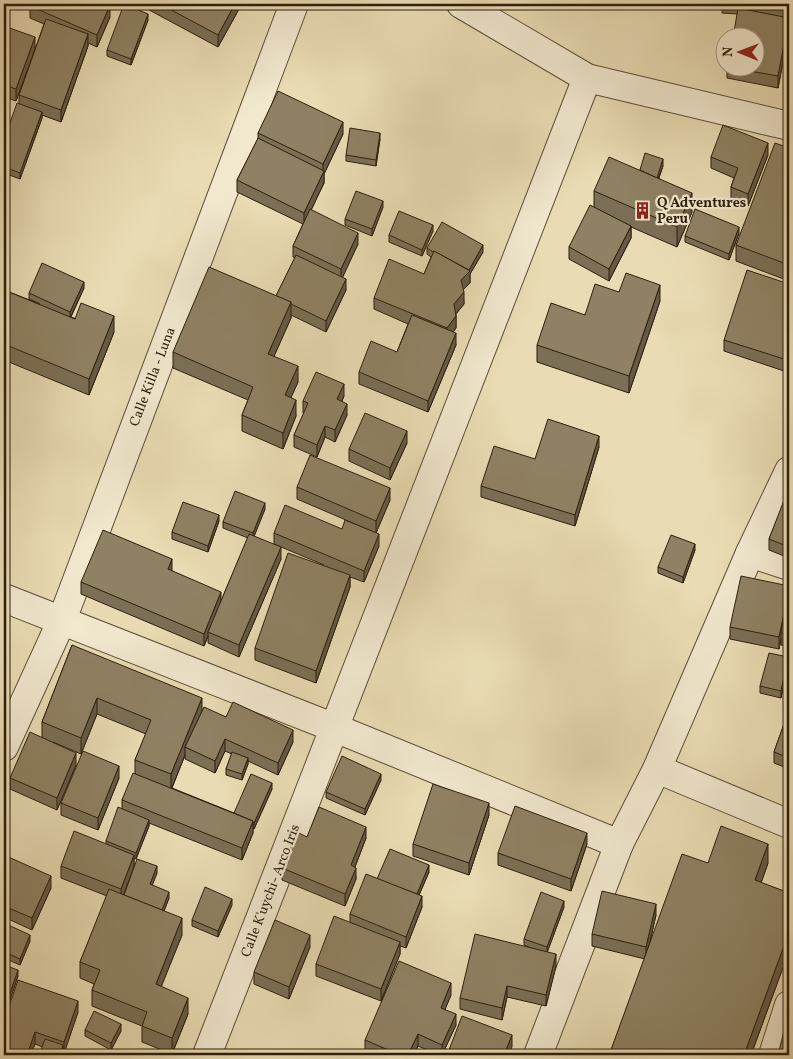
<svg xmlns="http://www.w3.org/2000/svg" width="793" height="1059" font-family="Vollkorn,serif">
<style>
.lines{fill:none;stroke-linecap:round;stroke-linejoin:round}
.street-casing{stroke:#5c4e36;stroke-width:30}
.street{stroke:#f1e8ce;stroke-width:28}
.wall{fill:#7b6f55;stroke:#2d1f0d}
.shaded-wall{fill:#645a45;stroke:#2d1f0d}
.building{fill:#8f8163;stroke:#2d1f0d}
.labels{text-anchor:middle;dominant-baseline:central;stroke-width:4.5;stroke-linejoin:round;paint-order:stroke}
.poi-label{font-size:14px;font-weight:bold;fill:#2d1f0d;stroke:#f1e8ce;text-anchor:start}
.street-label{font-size:14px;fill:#2d1f0d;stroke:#f1e8ce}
</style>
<rect width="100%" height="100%" fill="#e9dbb3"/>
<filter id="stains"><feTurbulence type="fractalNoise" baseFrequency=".004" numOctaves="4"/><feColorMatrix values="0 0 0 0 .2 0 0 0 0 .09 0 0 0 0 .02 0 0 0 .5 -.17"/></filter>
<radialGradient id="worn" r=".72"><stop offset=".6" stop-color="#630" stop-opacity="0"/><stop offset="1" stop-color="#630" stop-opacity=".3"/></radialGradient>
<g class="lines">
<defs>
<g id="street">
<polyline points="461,4 587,78 789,126"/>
<polyline points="750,553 789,566"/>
<polyline points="4,598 335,728 619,844 657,769 789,824"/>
<polyline points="4,747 62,620 294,4"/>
<polyline points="657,769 750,553 789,471"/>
<polyline points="207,1055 587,78"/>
<polyline points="538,1055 619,844"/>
<polyline points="773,1055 789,1005"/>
</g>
</defs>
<use href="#street" class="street-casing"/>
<use href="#street" class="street"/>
</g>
<g class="wall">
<polygon points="138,4 239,4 239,9 218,47"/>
<polygon points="722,4 789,4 789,17 782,17 789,30 778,88 727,78 727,68 756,68 737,14 722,13"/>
<polygon points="30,6 110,17 97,47 88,43 88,46 61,122 42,115 42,118 20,179 4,173 4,140 19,104 19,95 44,24 30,18"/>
<polygon points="148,20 131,65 107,56 107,50"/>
<polygon points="4,26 35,49 16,101 4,97"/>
<polygon points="258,133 343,134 324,174 324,183 311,210 358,244 342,277 346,290 326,332 291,315 291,318 274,356 298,382 291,397 296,416 283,449 242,431 242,415 248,400 173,368 173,352 276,296 295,258 293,257 293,246 303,224 237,192 237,180 258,139"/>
<polygon points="380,139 376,166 346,161 346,155"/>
<polygon points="789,148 789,281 736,261 736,245"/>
<polygon points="768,155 748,206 731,199 731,187 734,178 711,168 711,157"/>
<polygon points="663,166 659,178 692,212 677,247 631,227 631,238 609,281 569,259 569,247 594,207 594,191 640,170"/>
<polygon points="383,207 372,236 345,225 345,219"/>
<polygon points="433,231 422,256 389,242 389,235"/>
<polygon points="739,233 729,260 685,242 685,236"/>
<polygon points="427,248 483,252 470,274 470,283 463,290 464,304 456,314 456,328 453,332 456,345 428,412 359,384 359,372 397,352 408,324 374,309 374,298 424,274 431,257 427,254"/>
<polygon points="789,284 784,371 724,351 724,340"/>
<polygon points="84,288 71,317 114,332 89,395 4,360 4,290 40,304 29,299 29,293"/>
<polygon points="619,292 660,301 629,393 537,362 537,345"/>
<polygon points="344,396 342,401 347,415 335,442 325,437 317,457 294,447 294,435 304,413 303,413 303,401"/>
<polygon points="407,443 390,480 349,461 349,449"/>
<polygon points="599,447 575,526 481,497 481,486 535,459"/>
<polygon points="297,487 390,500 376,533 297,499"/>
<polygon points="789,490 789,558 769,550 769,539"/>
<polygon points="265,509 254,536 281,559 239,657 208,643 208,636 204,646 81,594 81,582 172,571 221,601 248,538 223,528 223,522"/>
<polygon points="219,521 208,552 172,539 172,532"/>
<polygon points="342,529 379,546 364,582 350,577 350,587 316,683 255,660 255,648 324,565 274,544 274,533"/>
<polygon points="695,550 683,583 658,573 658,567"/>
<polygon points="789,586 789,647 781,645 781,639 779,649 730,639 730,627"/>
<polygon points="72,645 202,711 226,717 293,742 278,775 248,761 248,764 242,780 226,775 226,769 232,754 225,751 215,773 185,759 185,755 172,788 234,813 272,789 254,829 253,828 253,833 242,860 149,823 149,826 136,859 134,858 134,867 123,895 157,873 152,885 169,898 164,911 182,935 161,986 188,1014 172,1054 142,1042 142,1026 92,1006 92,990 94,984 80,978 80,962 107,896 61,878 61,866 106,844 106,841 122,809 122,800 135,774 135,760 146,734 97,714 81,754 53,742 76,765 57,810 10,789 10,778 42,737 42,722"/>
<polygon points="788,664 781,698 760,693 760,686"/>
<polygon points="789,710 789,769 774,763 774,752"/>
<polygon points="119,778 98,830 61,815 61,803"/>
<polygon points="381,780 365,815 326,798 326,792"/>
<polygon points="489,815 469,875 413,856 413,844"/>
<polygon points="307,837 366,838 355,867 356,879 345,906 282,880 282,868"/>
<polygon points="587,844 571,891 498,865 498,853"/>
<polygon points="4,855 51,888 32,930 4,917"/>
<polygon points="708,863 768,863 761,883 789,893 789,951 751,1055 611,1055 611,1050 645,959 592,946 592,934 656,915 648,950"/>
<polygon points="429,872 419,895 422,907 406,948 400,946 400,954 381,1001 316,976 316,964 350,923 350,914 377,879"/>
<polygon points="232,905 218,937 192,926 192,920"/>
<polygon points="564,907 547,952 556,966 546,1006 507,997 502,1020 460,1009 460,998 531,948 524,945 524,939"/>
<polygon points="4,923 30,941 20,965 4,958"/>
<polygon points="310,947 289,999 254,984 254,972"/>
<polygon points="4,965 18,976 7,1008 4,1007"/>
<polygon points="451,995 445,1009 456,1025 442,1055 439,1055 418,1046 414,1055 373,1055 365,1051 365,1040"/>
<polygon points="78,1012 63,1055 35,1044 4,1021"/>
<polygon points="85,1030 121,1031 111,1050 85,1036"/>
</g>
<g class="shaded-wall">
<polygon points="235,4 239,4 239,9 218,47 218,35"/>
<polygon points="110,5 110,17 97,47 97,35"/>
<polygon points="148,14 148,20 131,65 131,59"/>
<polygon points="789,18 789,30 778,88 778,76"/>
<polygon points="88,34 88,46 61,122 61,110"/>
<polygon points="35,37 35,49 16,101 16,89"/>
<polygon points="42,112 42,118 20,179 20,173"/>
<polygon points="343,122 343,134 324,174 324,183 304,225 304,213 323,172 323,164"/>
<polygon points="380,133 380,139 376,166 376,160"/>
<polygon points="768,143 768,155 748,206 748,194"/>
<polygon points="663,159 663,166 656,185 656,179"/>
<polygon points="692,193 692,212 677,247 677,227"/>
<polygon points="383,201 383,207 372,236 372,229"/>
<polygon points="433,225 433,231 422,256 422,250"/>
<polygon points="631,226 631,238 609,281 609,269"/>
<polygon points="739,227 739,233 729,260 729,254"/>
<polygon points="358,233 358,244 341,281 341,269"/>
<polygon points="483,245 483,252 470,274 470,283 461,292 461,280 468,272"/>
<polygon points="346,279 346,290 326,332 326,321"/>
<polygon points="84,282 84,288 70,318 70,312"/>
<polygon points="660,285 660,301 629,393 629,376"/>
<polygon points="464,292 464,304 454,316 454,304"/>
<polygon points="291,302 291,318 268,370 268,354"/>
<polygon points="114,316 114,332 89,395 89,379"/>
<polygon points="456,316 456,328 447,340 447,328"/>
<polygon points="456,333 456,345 428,412 428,401"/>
<polygon points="789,344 789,356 784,371 784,359"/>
<polygon points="298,366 298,382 285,411 285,395"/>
<polygon points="344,384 344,396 337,411 337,399"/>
<polygon points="296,400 296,416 283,449 283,433"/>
<polygon points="347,404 347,415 335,442 335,430"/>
<polygon points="325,426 325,437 317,457 317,445"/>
<polygon points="407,431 407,443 390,480 390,468"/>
<polygon points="599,436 599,447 575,526 575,515"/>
<polygon points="390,488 390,500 376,533 376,521"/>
<polygon points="265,503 265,509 253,539 253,533"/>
<polygon points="219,515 219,521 208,552 208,546"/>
<polygon points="379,534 379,546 364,582 364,571"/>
<polygon points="695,544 695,550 683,583 683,577"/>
<polygon points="281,547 281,559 239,657 239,645"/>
<polygon points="172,559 172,571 168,581 168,569"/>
<polygon points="350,575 350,587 316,683 316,671"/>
<polygon points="221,592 221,604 208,632 208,636 204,646 204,634"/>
<polygon points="785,609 781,633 781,639 779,649 779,637"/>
<polygon points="788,657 788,664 781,698 781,691"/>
<polygon points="97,698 97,714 81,754 81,738"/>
<polygon points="202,698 202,714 185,747 185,755 171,790 171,774"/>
<polygon points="293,730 293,742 278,775 278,763"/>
<polygon points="225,739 225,751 215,773 215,761"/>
<polygon points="76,753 76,765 57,810 57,798"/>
<polygon points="248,758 248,764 242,780 242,774"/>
<polygon points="119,766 119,778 98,830 98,818"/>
<polygon points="381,774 381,780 365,815 365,809"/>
<polygon points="272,783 272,789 254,829 254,823"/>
<polygon points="489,803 489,815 469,875 469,863"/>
<polygon points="149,820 149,826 136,859 136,853"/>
<polygon points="253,821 253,833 242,860 242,848"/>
<polygon points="366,827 366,838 351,877 351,865"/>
<polygon points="587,833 587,844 571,891 571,879"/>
<polygon points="768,844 768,863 755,900 755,880"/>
<polygon points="134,855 134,867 121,901 121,889"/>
<polygon points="429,865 429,872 416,902 416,896"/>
<polygon points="157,866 157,873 150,891 150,884"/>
<polygon points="356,868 356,879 345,906 345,894"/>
<polygon points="51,876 51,888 32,930 32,918"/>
<polygon points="169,892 169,898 162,916 162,910"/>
<polygon points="422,896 422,907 406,948 406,937"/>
<polygon points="232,899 232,905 218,937 218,931"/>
<polygon points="564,901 564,907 547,953 547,947"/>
<polygon points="656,904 656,915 646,959 646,947"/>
<polygon points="182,918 182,935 156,1000 156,984"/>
<polygon points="789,932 789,951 751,1055 744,1055"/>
<polygon points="30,935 30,941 20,965 20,959"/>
<polygon points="310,935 310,947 289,999 289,987"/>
<polygon points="400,942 400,954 381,1001 381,989"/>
<polygon points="556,954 556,966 546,1006 546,995"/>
<polygon points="18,970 18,976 7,1008 7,1002"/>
<polygon points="451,983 451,995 441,1019 441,1008"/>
<polygon points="507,986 507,997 502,1020 502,1008"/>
<polygon points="188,998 188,1014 172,1054 172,1038"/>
<polygon points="78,1001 78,1012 64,1054 64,1042"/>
<polygon points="456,1014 456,1025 442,1055 442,1045"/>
<polygon points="121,1024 121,1031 111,1050 111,1043"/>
<polygon points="35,1032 35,1044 31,1055 27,1055"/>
<polygon points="418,1034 418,1046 414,1055 408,1055"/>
<polygon points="512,1035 512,1047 508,1055 504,1055"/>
<polygon points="63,1045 63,1055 60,1055"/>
</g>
<g class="building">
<polygon points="31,4 107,4 110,5 97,35 30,6"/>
<polygon points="124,4 148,14 131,59 107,50"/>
<polygon points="160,4 235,4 218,35"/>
<polygon points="763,4 789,4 789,6"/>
<polygon points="738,8 789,18 778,76 733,68 756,68 756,38 733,38"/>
<polygon points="46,19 88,34 61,110 19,95"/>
<polygon points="4,26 35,37 16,89 4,85"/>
<polygon points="278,91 343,122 323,164 258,133"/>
<polygon points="17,103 42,112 20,173 4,167 4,140"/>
<polygon points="723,125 768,143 748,194 731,187 738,168 711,157"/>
<polygon points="350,128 380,133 376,160 346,155"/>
<polygon points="258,138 324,171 304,213 237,180"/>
<polygon points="775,143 789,148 789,265 736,245"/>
<polygon points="645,153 663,159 657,178 640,170"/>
<polygon points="609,157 692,193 677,227 594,191"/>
<polygon points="356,191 383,201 372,229 345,219"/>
<polygon points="590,205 631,226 609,269 569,247"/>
<polygon points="310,209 358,233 341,269 293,246"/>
<polygon points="695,209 739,227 729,254 685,236"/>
<polygon points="399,211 433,225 422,250 389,235"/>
<polygon points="442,222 483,245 469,270 434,251 433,252 427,248"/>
<polygon points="434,251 470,271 461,280 464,292 454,304 456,316 447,328 374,298 389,259 424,274"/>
<polygon points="296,255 346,279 326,321 291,304 291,302 276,296"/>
<polygon points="42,263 84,282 70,312 29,293"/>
<polygon points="209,267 291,302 268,354 298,366 285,395 296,400 283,433 242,415 253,387 173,352"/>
<polygon points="747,270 789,284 789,344 784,359 724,340"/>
<polygon points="626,273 660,285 629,376 537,345 551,303 585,315 595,284 619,292"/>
<polygon points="4,290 75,319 81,303 114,316 89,379 4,344"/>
<polygon points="412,315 456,333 428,401 359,372 371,341 397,352"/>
<polygon points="316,372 344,384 337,399 347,404 335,430 325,426 317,445 294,435 308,403 303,401"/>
<polygon points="365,413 407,431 390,468 349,449"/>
<polygon points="548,419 599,436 575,515 481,486 494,446 535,459"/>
<polygon points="310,455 390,488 376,521 297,487"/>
<polygon points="788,490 789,490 789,547 769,539"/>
<polygon points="235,491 265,503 253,533 223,522"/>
<polygon points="183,502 219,515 208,546 172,532"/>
<polygon points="285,505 342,529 345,520 379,534 364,571 274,533"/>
<polygon points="103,530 172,559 168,569 221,592 204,634 81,582"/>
<polygon points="249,534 281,547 239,645 208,632"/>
<polygon points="671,535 695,544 683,577 658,567"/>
<polygon points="288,553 350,575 316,671 255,648"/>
<polygon points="741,576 789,586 789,635 781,633 785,609 779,637 730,627"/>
<polygon points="72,645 202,698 171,774 135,760 151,720 97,698 81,738 42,722"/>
<polygon points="769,653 788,657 781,691 760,686"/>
<polygon points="233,702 293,730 278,763 225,739 215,761 185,747 204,707 226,717"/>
<polygon points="789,710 789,758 774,752"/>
<polygon points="30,732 76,753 57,798 10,778"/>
<polygon points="83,751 119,766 98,818 61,803"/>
<polygon points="232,752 248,758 242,774 226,769"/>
<polygon points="342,756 381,774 365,809 326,792"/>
<polygon points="133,773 253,821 242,848 122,800"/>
<polygon points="251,774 272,783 254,823 253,822 253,821 234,813"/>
<polygon points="433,784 489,803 469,863 413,844"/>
<polygon points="515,806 587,833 571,879 498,853"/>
<polygon points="118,807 149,820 136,853 106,841"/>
<polygon points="319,807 366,827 351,865 356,868 345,894 282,868 297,832 307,837"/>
<polygon points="721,826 768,844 755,880 789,893 789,932 744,1055 625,1055 611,1050 682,854 708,863"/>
<polygon points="74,831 134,855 121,889 61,866"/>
<polygon points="390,849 429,865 417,894 377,879"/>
<polygon points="4,855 51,876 32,918 4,906"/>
<polygon points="137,859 157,866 150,884 169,892 162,910 124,895"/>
<polygon points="366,874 422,896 406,937 350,914"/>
<polygon points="205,887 232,899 218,931 192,920"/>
<polygon points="109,889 182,918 156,984 188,998 172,1038 142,1026 147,1012 92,990 100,970 80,962"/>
<polygon points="602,891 656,904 646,947 592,934"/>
<polygon points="541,892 564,901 547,947 524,939"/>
<polygon points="334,916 400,942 381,989 316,964"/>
<polygon points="275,920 310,935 289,987 254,972"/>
<polygon points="4,923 30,935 20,959 4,952"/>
<polygon points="475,934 556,954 546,995 507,986 502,1008 460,998"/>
<polygon points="399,961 451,983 441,1008 456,1014 442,1045 418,1034 408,1055 400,1055 365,1040"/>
<polygon points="4,965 18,970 7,1002 4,1001"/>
<polygon points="18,980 78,1001 64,1042 35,1032 27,1055 4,1055 4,1021"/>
<polygon points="94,1011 121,1024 111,1043 85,1030"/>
<polygon points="789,1011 789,1055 778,1055"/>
<polygon points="462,1016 512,1035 504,1055 447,1055"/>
<polygon points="45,1039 63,1045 60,1055 39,1055"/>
</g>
<defs>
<symbol id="building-bare" viewBox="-9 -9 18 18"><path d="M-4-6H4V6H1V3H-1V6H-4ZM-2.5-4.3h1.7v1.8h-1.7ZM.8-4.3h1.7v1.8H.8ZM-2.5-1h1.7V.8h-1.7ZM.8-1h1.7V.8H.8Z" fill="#8f2418" stroke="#f1e8ce" stroke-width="2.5" paint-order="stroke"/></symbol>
</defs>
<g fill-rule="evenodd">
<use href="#building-bare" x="630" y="198" width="25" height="25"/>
</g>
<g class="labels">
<g class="poi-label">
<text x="657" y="203">Q Adventures<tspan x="657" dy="16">Peru</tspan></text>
</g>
<g class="street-label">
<text transform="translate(153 377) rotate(-69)">Calle Killa - Luna</text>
<text transform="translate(271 891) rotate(-69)">Calle K'uychi- Arco Iris</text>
</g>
</g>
<rect width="793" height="1059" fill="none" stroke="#e9dbb3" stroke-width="20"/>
<rect x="5" y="5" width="783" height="1049" fill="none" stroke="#2d1f0d" stroke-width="2.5"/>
<rect x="10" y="10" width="773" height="1039" fill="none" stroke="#2d1f0d"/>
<g transform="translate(740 52) rotate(271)"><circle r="24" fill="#f1e8ce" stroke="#a39881"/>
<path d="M0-4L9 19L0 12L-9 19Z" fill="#8f2418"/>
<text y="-8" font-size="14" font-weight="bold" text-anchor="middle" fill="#2d1f0d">N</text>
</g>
<rect width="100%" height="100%" filter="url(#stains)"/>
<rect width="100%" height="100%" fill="url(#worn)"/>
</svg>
